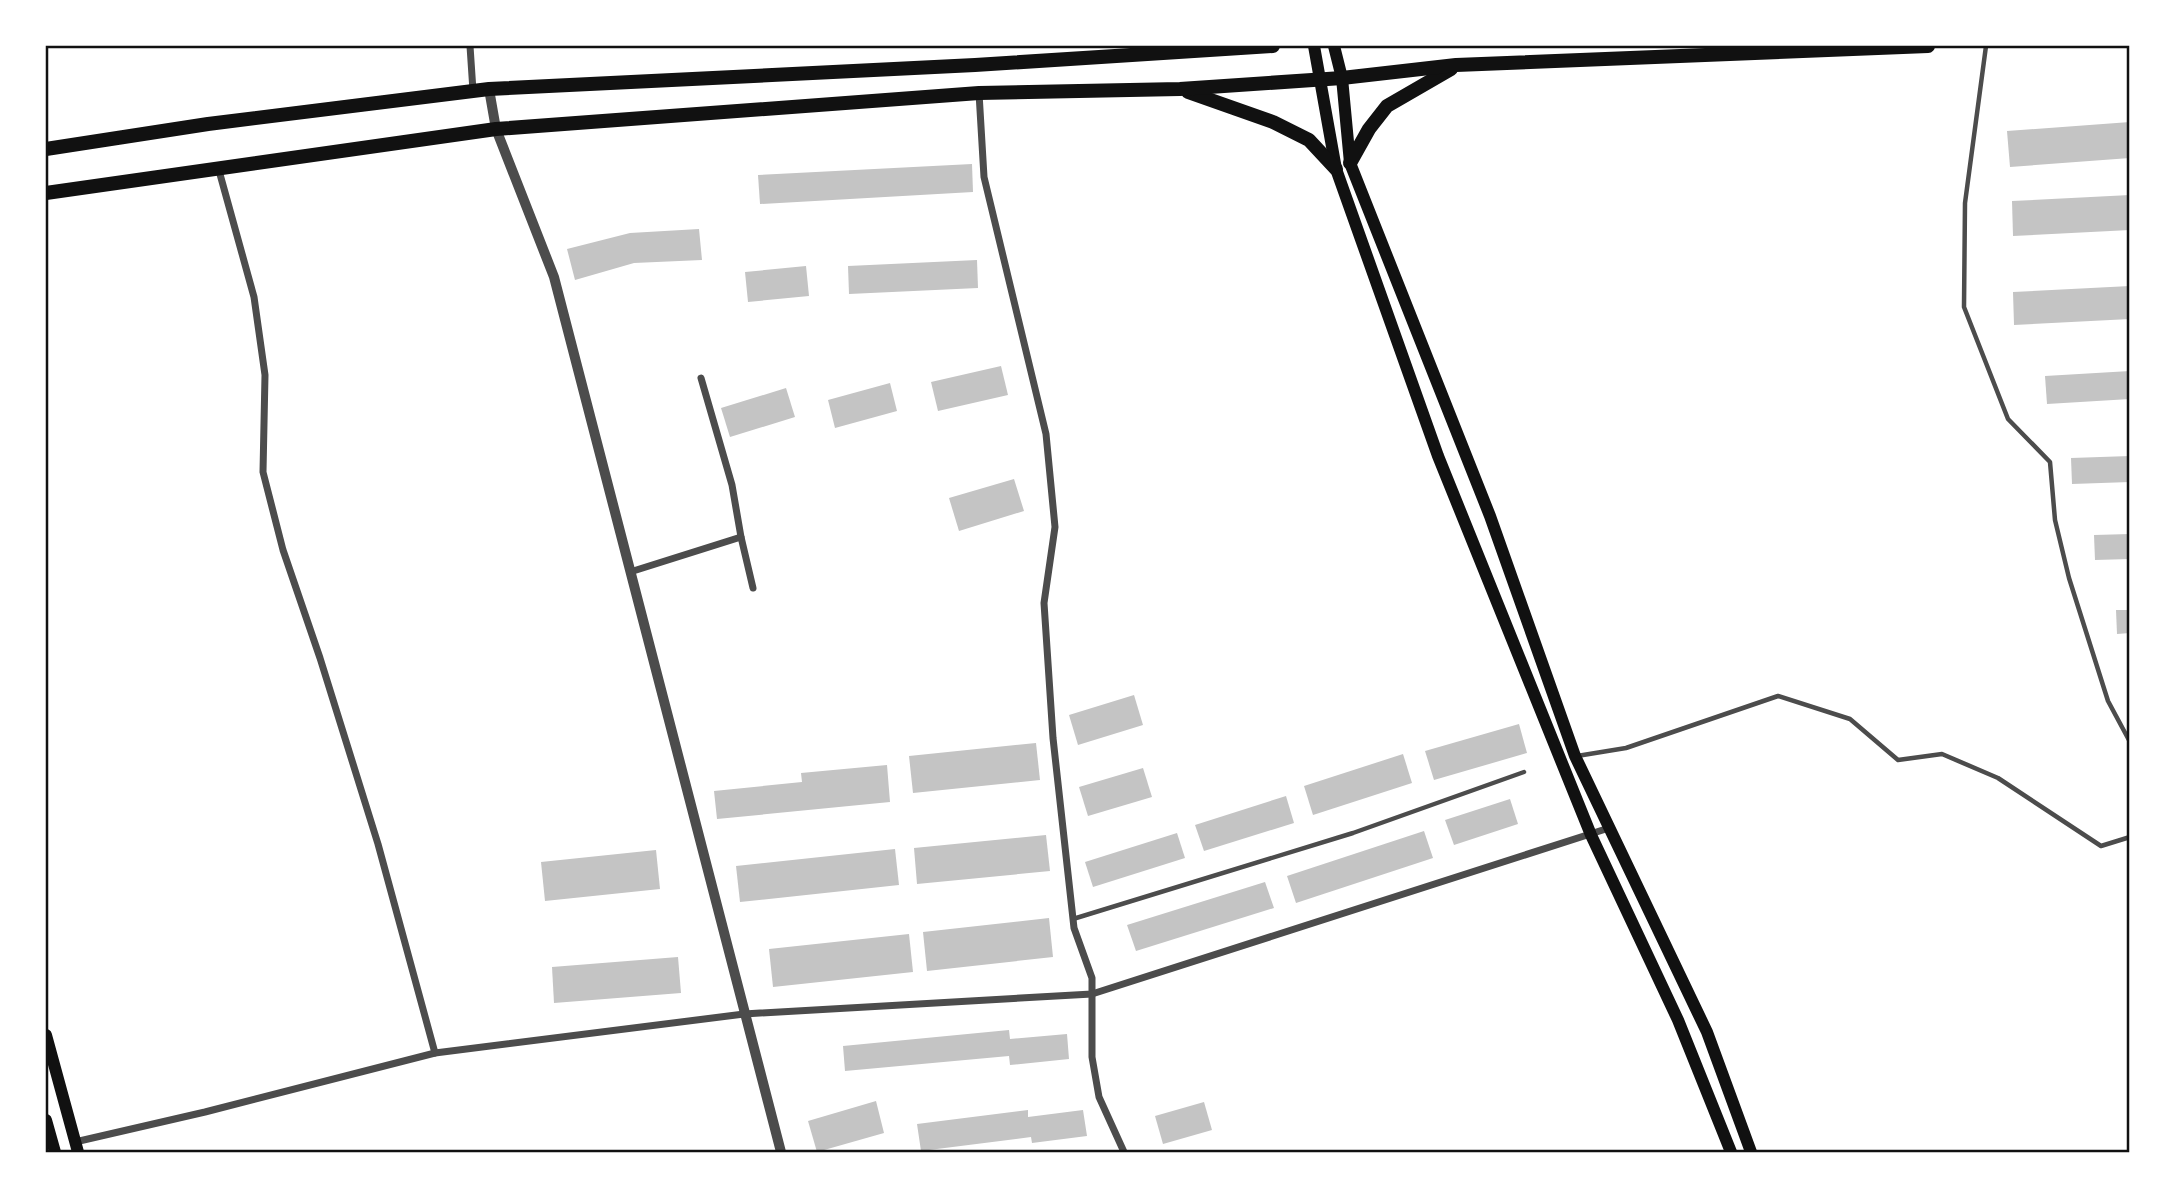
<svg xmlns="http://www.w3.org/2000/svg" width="2175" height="1198" font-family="'Times New Roman',serif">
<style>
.building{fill:#c4c4c4}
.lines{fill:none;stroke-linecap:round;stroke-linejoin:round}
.service{stroke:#4c4c4c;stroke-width:4.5}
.minor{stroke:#4c4c4c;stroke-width:7}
.tertiary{stroke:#4c4c4c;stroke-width:10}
.secondary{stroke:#111;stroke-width:12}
.primary{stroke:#111;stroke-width:14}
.neatline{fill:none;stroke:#111;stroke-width:2.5}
</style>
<rect width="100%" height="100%" fill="#fff"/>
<g class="building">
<polygon points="2130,122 2130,158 2010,167 2007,131"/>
<polygon points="972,164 973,192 760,204 758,175"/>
<polygon points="2130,195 2130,230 2013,236 2012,201"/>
<polygon points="699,229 702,260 634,263 575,280 567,249 630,233"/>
<polygon points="977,260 978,288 849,294 848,266"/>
<polygon points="806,266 809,296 748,302 745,272"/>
<polygon points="2130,286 2130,319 2014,325 2013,292"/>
<polygon points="1001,366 1008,395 938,411 931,382"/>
<polygon points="2130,371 2130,399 2047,404 2045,376"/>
<polygon points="890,383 897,411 835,428 828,400"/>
<polygon points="786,388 795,417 730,437 721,408"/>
<polygon points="2130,456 2130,482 2072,484 2071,458"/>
<polygon points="1014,479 1024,511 959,531 949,498"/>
<polygon points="2130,534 2130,559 2095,560 2094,535"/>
<polygon points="2116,610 2130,610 2130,633 2117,634"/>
<polygon points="1134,695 1143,725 1078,745 1069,715"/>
<polygon points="1519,724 1527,753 1434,780 1425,751"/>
<polygon points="1036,743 1040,780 913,793 909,756"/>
<polygon points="1403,754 1412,783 1313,815 1304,786"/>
<polygon points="887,765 890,802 717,819 714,791 802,782 801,773"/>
<polygon points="1143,768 1152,797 1088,816 1079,787"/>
<polygon points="1286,796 1294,823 1204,851 1195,825"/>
<polygon points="1510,799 1518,824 1454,845 1445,820"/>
<polygon points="1424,831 1433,858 1296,903 1287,876"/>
<polygon points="1177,833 1185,858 1093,887 1085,862"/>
<polygon points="1046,835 1050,871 917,884 914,848"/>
<polygon points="895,849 899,885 740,902 736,866"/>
<polygon points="656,850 660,889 545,901 541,862"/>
<polygon points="1265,882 1274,908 1136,951 1127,925"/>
<polygon points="1049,918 1053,957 927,971 923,932"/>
<polygon points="909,934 913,972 773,987 769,949"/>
<polygon points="678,957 681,993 554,1003 552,967"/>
<polygon points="1009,1030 1010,1039 1067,1034 1069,1059 1010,1065 1009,1056 845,1071 843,1046"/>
<polygon points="876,1101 884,1133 817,1152 808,1121"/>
<polygon points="1204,1102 1212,1130 1163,1144 1155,1116"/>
<polygon points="1028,1110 1028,1117 1083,1110 1087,1136 1032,1143 1031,1137 921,1151 917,1124"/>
</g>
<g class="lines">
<g class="service">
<polyline points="1986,46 1965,203 1964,307 2008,419 2050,462 2055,520 2069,578 2108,701 2130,742"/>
<polyline points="1577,756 1626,748 1778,696 1850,719 1898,760 1942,754 1998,778 2101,846 2130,837"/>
<polyline points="1073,919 1353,833 1524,772"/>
</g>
<g class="minor">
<polyline points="470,46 473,91"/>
<polyline points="979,93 984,177 1046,434 1055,527 1044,603 1053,738 1074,928 1092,978 1092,1057 1099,1097 1124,1152"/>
<polyline points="218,167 254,297 265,375 263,472 283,550 320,658 378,844 435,1053"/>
<polyline points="741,537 753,588"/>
<polyline points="630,572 741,537 732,485 701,378"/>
<polyline points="75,1142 205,1112 435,1053 744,1014 1092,994 1609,828"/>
</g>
<polyline class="tertiary" points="489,89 496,129 554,277 781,1152"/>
<g class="secondary">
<polyline points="1314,46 1336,169 1438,456 1591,835 1678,1020 1731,1152"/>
<polyline points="1334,46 1342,78 1350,163 1490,516 1575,756 1707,1032 1751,1152"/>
<polyline points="46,1035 78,1152"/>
<polyline points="46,1120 55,1152"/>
</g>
<g class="primary">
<polyline points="1188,92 1273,122 1309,140 1336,169"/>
<polyline points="46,149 208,124 489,89 975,65 1273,46"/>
<polyline points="1350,163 1369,129 1387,106 1451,69"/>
<polyline points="46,193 496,129 979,93 1180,89 1342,78 1456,65 1928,46"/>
</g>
</g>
<rect width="2175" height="1198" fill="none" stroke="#ffffff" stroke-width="94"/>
<rect x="47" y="47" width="2081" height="1104" class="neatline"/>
</svg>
